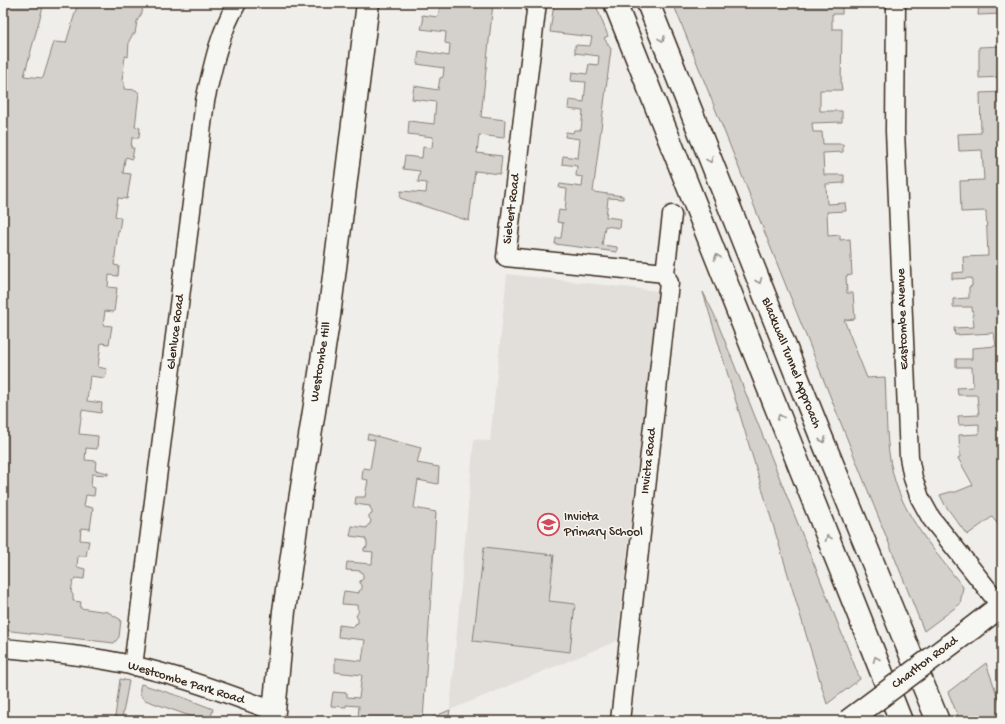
<svg xmlns="http://www.w3.org/2000/svg" width="1005" height="724" font-family="'Gochi Hand',sans-serif">
<style>
.built{fill:#e2dfdb}
.green{fill:#d4d1cc;stroke:#887e75}
.lines{fill:none;stroke-linecap:round;stroke-linejoin:round}
.street-casing{stroke:#3b2a1e;stroke-width:21}
.secondary-casing{stroke:#3b2a1e;stroke-width:25}
.highway-casing{stroke:#3b2a1e;stroke-width:25}
.street{stroke:#f6f6f2;stroke-width:18}
.secondary{stroke:#f6f6f2;stroke-width:22}
.highway{stroke:#f6f6f2;stroke-width:22}
.secondary-bridge-casing{stroke:#3b2a1e;stroke-width:25;stroke-linecap:butt}
.secondary-bridge{stroke:#f6f6f2;stroke-width:22}
.oneway{stroke:#989088}
.labels{text-anchor:middle;dominant-baseline:central;stroke-width:3;stroke-linejoin:round;paint-order:stroke}
.street-label{font-size:13px;fill:#3b2a1e;stroke:#f6f6f2}
.poi-label{font-size:13px;fill:#3b2a1e;stroke:#f6f6f2;text-anchor:start}
</style>
<rect width="100%" height="100%" fill="#efeeea"/>
<filter id="ink" filterUnits="userSpaceOnUse"><feTurbulence type="fractalNoise" baseFrequency=".025" numOctaves="2"/><feDisplacementMap in="SourceGraphic" scale="8" xChannelSelector="R" yChannelSelector="G"/><feConvolveMatrix kernelMatrix="1 2 1 2 8 2 1 2 1" color-interpolation-filters="sRGB"/></filter>
<g filter="url(#ink)">
<polygon class="built" points="507,274 658,291 617,641 450,710 474,439 490,441"/>
<g class="green">
<polygon points="3,3 44,3 24,76 43,78 54,42 66,43 78,3 143,3 142,13 137,21 135,34 133,34 129,41 128,57 125,56 122,81 124,82 124,89 136,90 139,93 135,127 140,128 139,138 132,138 131,148 134,148 132,159 126,157 125,159 123,173 131,174 127,199 118,198 115,216 121,218 119,231 118,231 114,265 119,266 118,276 109,275 108,287 117,288 114,312 105,311 103,325 112,326 109,344 101,343 98,367 107,369 105,378 90,376 87,401 102,403 101,413 82,410 79,434 98,436 97,449 86,448 85,460 96,461 95,470 108,473 108,475 92,474 91,487 95,488 94,496 86,495 84,506 93,508 90,529 81,528 80,540 89,541 86,556 78,556 77,567 85,569 84,579 76,578 73,580 71,592 73,595 73,601 81,602 80,608 108,612 121,620 119,637 114,643 3,630"/>
<polygon points="449,3 493,3 481,117 505,120 504,138 479,135 477,153 502,156 500,174 475,171 469,221 400,198 401,191 426,193 427,183 418,182 420,171 403,169 405,156 422,158 423,147 432,148 433,137 408,134 409,121 434,124 436,102 412,99 414,86 438,90 440,78 443,77 444,68 417,64 419,51 449,56 450,44 445,43 446,32 421,29 423,22 422,15 438,17 440,6 449,7"/>
<polygon points="554,3 595,3 608,36 604,38 611,49 593,192 623,196 623,199 608,198 606,217 621,219 620,228 605,226 602,245 617,247 617,252 555,244 556,238 561,238 563,223 557,222 559,210 565,211 567,189 559,188 560,184 582,187 583,177 576,176 577,166 562,164 563,156 578,158 580,139 565,137 566,132 573,133 574,130 581,130 583,111 568,109 569,100 584,102 586,82 571,81 572,72 587,74 589,64 598,65 599,56 575,53 575,45 590,46 592,37 550,32"/>
<path d="M673 3H842V14H832V29H842L841 84 842 90H820V111H842V122L812 123 813 132H822L823 144H843V152L823 153 824 175H844V183L826 184 827 204 845 203 846 211 827 212 828 236 840 235V240L850 239 852 275 846 276 847 293H853L855 319 844 320 867 378 885 377C887 409 885 443 893 474 904 518 936 552 963 587L960 604 924 631Z"/>
<polygon points="979,3 1002,3 1002,14 978,15"/>
<polygon points="1002,46 1002,77 979,78 979,47"/>
<polygon points="1002,92 1002,509 999,512 1002,517 1002,527 1001,528 992,517 967,535 945,505 940,495 950,492 956,492 973,485 958,458 960,457 959,435 979,434 979,424 959,425 958,416 979,415 977,395 958,395 957,388 973,387 972,367 956,367 956,359 972,359 972,348 996,346 994,333 955,335 954,328 974,327 972,307 953,307 953,299 969,298 969,287 972,286 972,278 952,279 952,273 964,272 963,257 988,256 986,211 961,212 960,181 984,180 982,150 959,151 958,134 981,133 980,93"/>
<polygon points="703,292 714,314 860,679 827,704"/>
<path d="M368 434 421 448 417 463 439 467 438 484 418 480 414 508 436 512 423 721H345V717L358 718 359 706 346 705V707L331 706 333 692 347 693V697L359 698 362 675 335 672V658L362 661 365 640 338 637 339 625 354 627 355 624 358 623V619L356 616C361 608 357 612 357 605L342 604 344 591 359 593V591L362 589V585L360 583V581L363 579V575L361 571 346 570 347 562 372 564 373 552 364 551V548L367 547V542L365 538 350 536 352 526 367 528 368 525 370 524 371 520 369 518V515L372 514V510L370 508V506L355 504 356 497H365L368 480 362 479 363 468 370 469 375 440 367 439Z"/>
<polygon points="484,547 554,555 549,601 575,604 570,652 473,641"/>
<polygon points="986,663 1002,709 1002,721 960,721 948,692"/>
<polygon points="120,679 129,681 122,718 115,717"/>
<path d="M141 684 182 697 213 709 210 721H204L145 700C139 696 139 691 141 684Z"/>
<polygon points="450,710 448,721 424,721"/>
</g>
<g class="lines">
<defs>
<g id="street">
<polyline points="537,3 506,257 665,273"/>
<polyline points="896,3 895,131 909,457 913,478 920,498 931,518 1001,606"/>
<path d="M3 648C47 652 93 656 135 666 179 676 221 691 263 707L274 708"/>
<path d="M133 666 205 101C213 66 219 34 237 3"/>
<polyline points="620,721 669,283 665,273 672,215"/>
</g>
<g id="secondary">
<polyline points="971,629 1002,605"/>
<polyline points="273,721 284,611 300,500 329,316 368,3"/>
</g>
<g id="highway">
<polyline points="615,3 901,721"/>
<polyline points="648,3 820,434 938,721"/>
</g>
</defs>
<use href="#street" class="street-casing"/>
<use href="#secondary" class="secondary-casing"/>
<use href="#highway" class="highway-casing"/>
<use href="#street" class="street"/>
<use href="#secondary" class="secondary"/>
<use href="#highway" class="highway"/>
<defs>
<polyline id="secondary-bridge" points="848,721 971,629"/>
</defs>
<use href="#secondary-bridge" class="secondary-bridge-casing"/>
<use href="#secondary-bridge" class="secondary-bridge"/>
</g>
<defs><path id="oneway-chevron" d="M-2-3.5L2.5 0L-2 3.5" fill="none" stroke-width="1.6" stroke-linecap="round" stroke-linejoin="round"/></defs>
<g class="oneway">
<use href="#oneway-chevron" transform="translate(662 39) rotate(68)"/>
<use href="#oneway-chevron" transform="translate(710 160) rotate(68)"/>
<use href="#oneway-chevron" transform="translate(717 257) rotate(-112)"/>
<use href="#oneway-chevron" transform="translate(759 281) rotate(68)"/>
<use href="#oneway-chevron" transform="translate(780 417) rotate(-112)"/>
<use href="#oneway-chevron" transform="translate(823 440) rotate(68)"/>
<use href="#oneway-chevron" transform="translate(828 538) rotate(-112)"/>
<use href="#oneway-chevron" transform="translate(876 659) rotate(-112)"/>
</g>
</g>
<defs>
<symbol id="school-ring" viewBox="-11 -11 22 22"><circle r="9.5" fill="#f6f6f2" stroke="#d1495b" stroke-width="1.5"/><path d="M0-5L7-2L0 1L-7-2ZM-4 1L0 2.5L4 1V4Q0 6-4 4Z" fill="#d1495b"/></symbol>
</defs>
<g fill-rule="evenodd">
<use href="#school-ring" x="536" y="512" width="25" height="25"/>
</g>
<g class="labels">
<g class="street-label">
<text transform="translate(512 209) rotate(-83)">Siebert Road</text>
<text transform="translate(903 319) rotate(-92)">Eastcombe Avenue</text>
<text transform="translate(176 332) rotate(-83)">Glenluce Road</text>
<text transform="translate(321 362) rotate(-81)">Westcombe Hill</text>
<text transform="translate(791 363) rotate(68)">Blackwall Tunnel Approach</text>
<text transform="translate(649 461) rotate(-84)">Invicta Road</text>
<text transform="translate(925 663) rotate(-37)">Charlton Road</text>
<text transform="translate(186 683) rotate(17)">Westcombe Park Road</text>
</g>
<g class="poi-label">
<text x="564" y="517">Invicta<tspan x="564" dy="15">Primary School</tspan></text>
</g>
</g>
<rect width="1005" height="724" fill="none" stroke="#f6f6f2" stroke-width="16"/>
<rect x="8" y="8" width="989" height="708" fill="none" stroke="#3b2a1e" stroke-width="1.5" filter="url(#ink)"/>
</svg>
